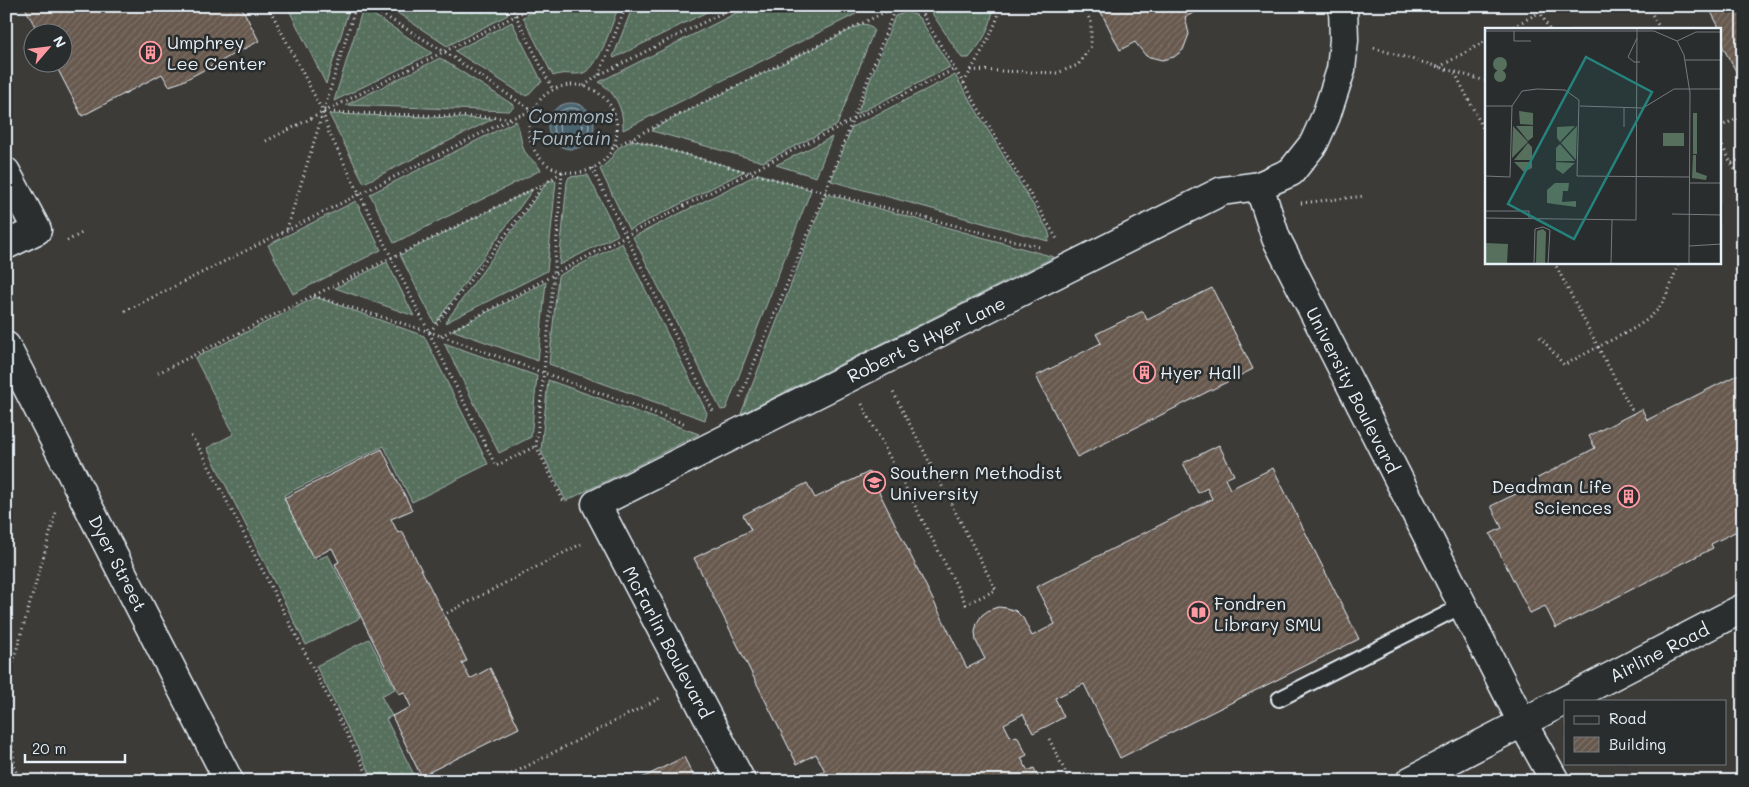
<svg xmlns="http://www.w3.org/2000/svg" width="1749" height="787" font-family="Mali,sans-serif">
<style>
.built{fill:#3c3a38;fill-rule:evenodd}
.grass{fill:url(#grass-dots);stroke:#a0b0aa}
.water{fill:#4c6570;stroke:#8a9da6}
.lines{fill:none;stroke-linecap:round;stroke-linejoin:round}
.shore{stroke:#aab9c2;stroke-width:1}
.building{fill:url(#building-hatch);stroke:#e8f1f8}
.lane-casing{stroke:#e8f1f8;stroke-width:18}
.street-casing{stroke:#e8f1f8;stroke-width:31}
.path{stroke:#e8f1f8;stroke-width:3;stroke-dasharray:1 4;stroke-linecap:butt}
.lane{stroke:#2a2d2e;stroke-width:14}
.street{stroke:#2a2d2e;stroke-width:28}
.labels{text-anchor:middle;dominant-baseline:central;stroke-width:5;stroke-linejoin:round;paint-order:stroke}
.poi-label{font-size:18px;fill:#e8f1f8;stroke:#2a2d2e;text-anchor:start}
.street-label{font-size:18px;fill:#e8f1f8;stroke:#2a2d2e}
.water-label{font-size:19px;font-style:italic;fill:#aab9c2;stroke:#2a2d2e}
.inset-road{fill:none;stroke:#767b7f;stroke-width:1}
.view{fill:#25827c;fill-opacity:0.15;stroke:#25827c;stroke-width:2.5}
.inset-edge{fill:none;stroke:#e8f1f8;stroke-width:2.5}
</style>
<defs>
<pattern id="grass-dots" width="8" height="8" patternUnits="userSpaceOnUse" patternTransform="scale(1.25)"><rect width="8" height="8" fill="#57705d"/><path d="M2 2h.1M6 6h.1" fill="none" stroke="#6f8575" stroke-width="1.8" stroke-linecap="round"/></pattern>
<pattern id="building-hatch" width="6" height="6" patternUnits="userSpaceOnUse" patternTransform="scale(1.25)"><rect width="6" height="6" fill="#67594e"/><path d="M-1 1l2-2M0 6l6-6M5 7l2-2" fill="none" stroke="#7d7168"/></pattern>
</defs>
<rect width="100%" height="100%" fill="#2a2d2e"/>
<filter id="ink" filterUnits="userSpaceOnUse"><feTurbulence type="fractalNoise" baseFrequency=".02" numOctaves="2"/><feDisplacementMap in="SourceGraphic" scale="10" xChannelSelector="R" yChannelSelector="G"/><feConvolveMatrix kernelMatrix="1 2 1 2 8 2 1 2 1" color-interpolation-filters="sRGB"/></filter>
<g filter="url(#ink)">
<path class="built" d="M6 6H1743V781H6ZM1486 29H1720V262H1486ZM32 32H62V62H32ZM1565 701H1725V763H1565Z"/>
<g class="grass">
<polygon points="287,6 350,6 326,84"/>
<polygon points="387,6 504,6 508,15 447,46"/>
<path d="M544 6H619C612 22 600 68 583 73 573 76 565 71 553 76L523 17Z"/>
<polygon points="633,6 719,6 614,58 613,57"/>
<path d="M750 6H852L856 14 623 130C624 110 616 93 599 82Z"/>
<path d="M927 6H993C992 28 982 42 969 58H962Z"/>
<polygon points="363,8 432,53 334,101"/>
<polygon points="906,12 916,15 920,19 950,67 857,114 895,16"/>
<polygon points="512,22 542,82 537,85 527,96 522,94 455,51"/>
<polygon points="862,24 869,25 874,30 837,125 763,162 652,131 654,128"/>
<polygon points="440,58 515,106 509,111 346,105"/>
<polygon points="955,75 1048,230 1050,237 1048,241 831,181 852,127"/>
<polygon points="329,114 493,119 364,183"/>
<path d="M516 121C521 131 520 142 525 152 530 159 537 163 541 170L394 243 370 194Z"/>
<polygon points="832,137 816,177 776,165"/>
<polygon points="633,140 745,171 629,230 600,169 609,161 618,148"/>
<polygon points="758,174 811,190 726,409 721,410 633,237"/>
<polygon points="588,175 618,235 559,265 567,182 569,177"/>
<polygon points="551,180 556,181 547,271 445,323 548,181"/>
<polygon points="533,189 435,324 400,255"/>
<polygon points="826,194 1043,254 1054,257 741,414"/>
<polygon points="356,201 381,250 293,294 268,245"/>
<polygon points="622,243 707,413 705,420 549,364 558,276"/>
<polygon points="387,262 414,316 335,288"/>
<polygon points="546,282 538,361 452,330"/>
<polygon points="316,297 424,336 488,464 412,502 384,446 284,495 316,560 328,555 360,618 306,645 207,448 234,434 195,358"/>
<polygon points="444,343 537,376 531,437 499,453"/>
<polygon points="548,380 699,434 566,501 541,451"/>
<polygon points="369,639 395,689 381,696 392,716 386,719 415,777 408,781 374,781 316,666"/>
</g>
<g class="water">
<circle cx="571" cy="126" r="23"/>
<path d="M1743 715V748C1734 737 1736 727 1743 715Z"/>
</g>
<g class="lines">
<g class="shore">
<circle cx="571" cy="126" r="18"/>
<circle cx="571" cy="126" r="12"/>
</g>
</g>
<g class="building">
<polygon points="24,6 241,6 259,41 181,82 169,86 162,74 82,116 54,62 62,62 62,32 38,32"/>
<polygon points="1098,6 1200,6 1202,9 1185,17 1189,34 1183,50 1174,57 1162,60 1146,56 1135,42 1120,50"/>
<polygon points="1708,6 1743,6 1743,84 1720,42 1721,31"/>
<polygon points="1212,288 1253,369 1077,457 1036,376 1101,343 1096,334 1143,311 1147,320"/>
<polygon points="1743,372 1743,528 1711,544 1713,548 1556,628 1545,606 1530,613 1490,534 1502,528 1491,506 1534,485 1532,481 1595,448 1589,436 1642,409 1647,420"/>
<polygon points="1219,445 1234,475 1225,479 1230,489 1273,468 1359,639 1120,758 1084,684 1055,698 1064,717 1047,726 1033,733 1023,714 1004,724 1011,738 1017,736 1027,755 1021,758 1028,771 1034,768 1040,781 806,781 825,771 816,754 797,764 694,558 751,530 743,515 807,483 815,498 869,472 967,668 985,659 976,641 975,632 977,623 982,615 989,610 998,607 1007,608 1016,611 1023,618 1032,636 1055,624 1036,587 1212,499 1207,488 1198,493 1183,463"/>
<polygon points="382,449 412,510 391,519 398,533 402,531 467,661 462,663 470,679 490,668 519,728 421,776 392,716 411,707 404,692 399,694 335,564 339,562 332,548 313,558 284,498"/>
<polygon points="684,757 696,781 636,781"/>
</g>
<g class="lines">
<defs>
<polyline id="lane" points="1279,699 1462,606"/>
<g id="street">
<polyline points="6,172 37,230 6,245"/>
<polyline points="1259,186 1276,238 1522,722 1555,781"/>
<polyline points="6,346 229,781"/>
<polyline points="741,781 596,504 1222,191 1259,186 1291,172 1314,143 1326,116 1341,70 1344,40 1343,6"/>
<polyline points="1410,781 1743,608"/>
</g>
</defs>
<use href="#lane" class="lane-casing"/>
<use href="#street" class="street-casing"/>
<g class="path">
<polyline points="268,6 323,112 328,131 496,466 536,446"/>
<polyline points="368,6 445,52 532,111"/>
<polyline points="511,6 553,90"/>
<polyline points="917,6 1057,239"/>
<polyline points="1537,6 1549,29"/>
<polyline points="1648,6 1660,29"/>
<polyline points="1509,29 1551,6"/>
<polyline points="1374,48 1486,81"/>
<polyline points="1439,67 1486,41"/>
<polyline points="971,70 1057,73 1078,65 1091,46 1091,22 1083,6"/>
<polyline points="1455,73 1486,134"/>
<polyline points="599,75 626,6"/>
<path d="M964 83C977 58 994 34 1001 6"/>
<circle cx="573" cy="129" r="44"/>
<polyline points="584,86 599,75 736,6"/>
<polyline points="324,112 510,118"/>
<polyline points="1720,127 1737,118 1743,127"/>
<polyline points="632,139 750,173 1039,247"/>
<polyline points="266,141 535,6"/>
<polyline points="1720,142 1743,185"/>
<polyline points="612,148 897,6"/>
<polyline points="1732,163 1743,157"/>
<polyline points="592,168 713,411"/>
<polyline points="562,172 554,275 536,446 564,502"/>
<polyline points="1301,203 1365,196"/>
<polyline points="287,229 356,6"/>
<polyline points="67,241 84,232"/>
<polyline points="314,296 430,332 686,424"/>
<polyline points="125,311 512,118 532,111"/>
<polyline points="430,332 544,185"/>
<polyline points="441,336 625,236 852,120 955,69"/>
<polyline points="1540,337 1564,365 1598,347 1554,262"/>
<polyline points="158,373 298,303 544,184 562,172"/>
<polyline points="740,397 825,193 895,8"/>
<polyline points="862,404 966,604 996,590 892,390"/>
<path d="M1634 414 1598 347C1618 336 1643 327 1658 309 1668 296 1673 278 1679 262"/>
<polyline points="191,436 201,451 371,781"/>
<polyline points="447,613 581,544"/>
<polyline points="1049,739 1070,781"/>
<polyline points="20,781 15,769 8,717 11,669 56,513"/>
<polyline points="498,781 660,698"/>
</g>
<use href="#lane" class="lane"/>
<use href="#street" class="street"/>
</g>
</g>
<defs>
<symbol id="building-ring" viewBox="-11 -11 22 22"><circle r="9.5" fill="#2a2d2e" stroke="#ff9aa2" stroke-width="1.5"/><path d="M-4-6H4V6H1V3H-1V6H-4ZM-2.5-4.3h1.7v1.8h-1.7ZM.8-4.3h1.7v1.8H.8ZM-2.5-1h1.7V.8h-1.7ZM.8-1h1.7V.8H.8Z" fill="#ff9aa2"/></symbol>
<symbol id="university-ring" viewBox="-11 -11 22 22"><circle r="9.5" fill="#2a2d2e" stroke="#ff9aa2" stroke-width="1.5"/><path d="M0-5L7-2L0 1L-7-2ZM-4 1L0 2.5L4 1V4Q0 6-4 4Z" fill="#ff9aa2"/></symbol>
<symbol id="library-ring" viewBox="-11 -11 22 22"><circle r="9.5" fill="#2a2d2e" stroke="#ff9aa2" stroke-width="1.5"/><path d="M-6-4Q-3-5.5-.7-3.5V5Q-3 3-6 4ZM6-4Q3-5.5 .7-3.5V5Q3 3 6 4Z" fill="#ff9aa2"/></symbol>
</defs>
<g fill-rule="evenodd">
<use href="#building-ring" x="138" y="40" width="25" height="25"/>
<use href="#building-ring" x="1132" y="360" width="25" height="25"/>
<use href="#university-ring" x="862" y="470" width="25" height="25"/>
<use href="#building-ring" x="1616" y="484" width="25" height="25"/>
<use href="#library-ring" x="1186" y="600" width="25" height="25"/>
</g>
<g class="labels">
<g class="poi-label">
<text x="167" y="42">Umphrey<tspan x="167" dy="21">Lee Center</tspan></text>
<text x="1160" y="372">Hyer Hall</text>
<text x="890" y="472">Southern Methodist<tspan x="890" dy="21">University</tspan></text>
<text x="1612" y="486" text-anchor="end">Deadman Life<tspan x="1612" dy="21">Sciences</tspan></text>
<text x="1214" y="603">Fondren<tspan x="1214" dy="21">Library SMU</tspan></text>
</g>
<g class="street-label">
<text transform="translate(926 339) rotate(-26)">Robert S Hyer Lane</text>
<text transform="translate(1353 390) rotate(63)">University Boulevard</text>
<text transform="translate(118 563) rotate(63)">Dyer Street</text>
<text transform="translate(668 642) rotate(62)">McFarlin Boulevard</text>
<text transform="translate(1659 652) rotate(-27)">Airline Road</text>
</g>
<g class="water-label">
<text x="571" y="115">Commons<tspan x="571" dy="22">Fountain</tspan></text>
</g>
</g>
<g transform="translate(1485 28)">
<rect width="236" height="236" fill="#2a2d2e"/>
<path d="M8 36a7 7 0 1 1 14 0a7 7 0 1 1-14 0ZM9 48a6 6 0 1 1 12 0a6 6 0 1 1-12 0ZM34 83 48 85V97L35 96ZM208 85H212V126H208ZM28 98 43 114 27 130 28 99ZM31 98H48V109L43 113ZM90 98 75 114 72 110V99ZM92 98V99L91 132 76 115ZM178 105H199V118H178ZM43 115 47 119V132H29ZM75 116 90 133H71V120ZM208 127H211V144L222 148 221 152 207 150ZM29 134H47V140L39 144ZM71 134 89 135H90L78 146 71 141ZM70 155H84L83 163H78L77 174 91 173V179L62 175V162ZM58 201 61 204 60 236H51L52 203Z" fill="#57705d"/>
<path d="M0 215 23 216 22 236H0Z" fill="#57705d"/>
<path class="inset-road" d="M236 0 237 28M0 3H169L192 13 199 27 205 65 204 236M29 3V13H46M152 10 143 29 149 34H155M192 13 211 4H237M200 32H237M0 78H27M95 78 158 80 189 61H237M139 99V80M0 148 25 149 27 78 37 63 52 61 80 62 94 72 92 148 204 149M204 155H237M0 183H44V190M187 186 237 187M0 190 151 192 152 0M204 218 237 216M49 236 50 201 58 199 65 202 63 236M126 236 127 192"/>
<path class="view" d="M101 29 167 64 89 211 23 176Z"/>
<rect width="236" height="236" class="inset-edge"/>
</g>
<rect width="1749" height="787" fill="none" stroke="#2a2d2e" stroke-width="25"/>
<rect x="12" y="12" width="1724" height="762" fill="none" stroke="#e8f1f8" stroke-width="2" filter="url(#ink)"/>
<rect x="1564" y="700" width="162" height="65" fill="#2a2d2e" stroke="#767b7f"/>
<rect x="1574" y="716" width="25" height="8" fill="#2a2d2e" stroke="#767b7f"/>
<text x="1609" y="724" font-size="15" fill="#e8f1f8">Road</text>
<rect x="1574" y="737" width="25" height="15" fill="url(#building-hatch)" stroke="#767b7f"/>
<text x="1609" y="750" font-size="15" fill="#e8f1f8">Building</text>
<g transform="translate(48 48) rotate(62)"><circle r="24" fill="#2a2d2e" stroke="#767b7f"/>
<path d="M0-4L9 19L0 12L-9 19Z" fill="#ff9aa2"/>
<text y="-8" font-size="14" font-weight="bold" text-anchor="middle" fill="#e8f1f8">N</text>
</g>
<path d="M25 754v8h100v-8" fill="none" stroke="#e8f1f8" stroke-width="2.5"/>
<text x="32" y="754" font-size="15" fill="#e8f1f8" stroke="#2a2d2e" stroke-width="4" paint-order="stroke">20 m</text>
</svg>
